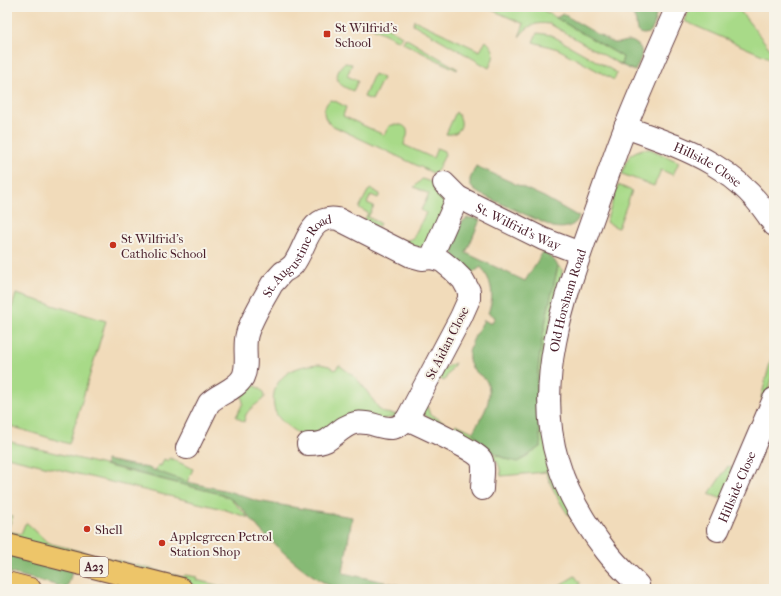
<svg xmlns="http://www.w3.org/2000/svg" width="781" height="596" font-family="'IM FELL French Canon',serif">
<style>
.green{fill:#a8da88;stroke:#797c5a}
.forest{fill:#86ba74;stroke:#686c50}
.lines{fill:none;stroke-linecap:round;stroke-linejoin:round}
.minor-casing{stroke:#633b40;stroke-width:24}
.major-casing{stroke:#633b40;stroke-width:24}
.minor{stroke:#fff;stroke-width:22}
.major{stroke:#edc569;stroke-width:22}
.poi-dot{fill:#c8321e;stroke:#f7f3e8;stroke-width:1.5}
.labels{text-anchor:middle;dominant-baseline:central;stroke-width:4;stroke-linejoin:round;paint-order:stroke}
.shield{fill:#f7f3e8;stroke:#7e5f64;stroke-width:1}
.shield-label{font-size:12px;font-weight:bold;fill:#4a1f2b}
.poi-label{font-size:13px;fill:#4a1f2b;stroke:#f7f3e8;text-anchor:start}
.street-label{font-size:13px;fill:#4a1f2b;stroke:#f7f3e8}
</style>
<rect width="100%" height="100%" fill="#f7f3e8"/>
<filter id="ink" filterUnits="userSpaceOnUse"><feTurbulence type="fractalNoise" baseFrequency=".025" numOctaves="2"/><feDisplacementMap in="SourceGraphic" scale="8" xChannelSelector="R" yChannelSelector="G"/><feConvolveMatrix kernelMatrix="1 2 1 2 8 2 1 2 1" color-interpolation-filters="sRGB"/></filter>
<filter id="wash" filterUnits="userSpaceOnUse"><feTurbulence type="fractalNoise" baseFrequency=".012" numOctaves="4" result="noise"/><feDisplacementMap in="SourceGraphic" scale="16" xChannelSelector="R" yChannelSelector="G"/><feGaussianBlur stdDeviation="0.9" result="paint"/><feColorMatrix in="noise" values="0 0 0 0 0 0 0 0 0 0 0 0 0 0 0 0 0 1.4 0 .05"/><feComposite in="paint" operator="in"/></filter>
<g filter="url(#wash)">
<rect width="100%" height="100%" fill="#f1dbba"/>
<g class="green">
<path d="M485 7H538L623 57 621 65 550 24C535 22 528 25 519 37L524 24Z"/>
<polygon points="690,7 737,7 774,54 774,60 684,21"/>
<polygon points="375,20 402,36 399,41 371,27"/>
<path d="M414 20 480 51 486 41C496 50 495 56 489 68L413 24Z"/>
<polygon points="537,33 551,35 617,73 614,80 558,49 533,42"/>
<polygon points="405,38 458,69 457,70 403,43"/>
<path d="M345 63 352 64 347 76 358 81 353 91C343 87 333 82 339 70 341 66 341 65 345 63Z"/>
<polygon points="374,74 383,78 372,100 364,97"/>
<path d="M330 100 335 101 346 107 343 116 384 135 389 126C397 123 410 124 407 136 406 139 404 142 404 145L433 158 437 148 444 151 445 155 437 171 433 173 331 125C322 117 322 108 330 100Z"/>
<path d="M456 112C466 122 461 136 446 134Z"/>
<path d="M643 149H650L679 162 673 175 661 170 654 186 622 174C627 159 628 153 643 149Z"/>
<path d="M422 179C452 188 447 201 438 225 433 238 433 243 421 251L401 242 414 238V236L426 213 421 210 429 194 414 187Z"/>
<polygon points="618,185 632,191 618,228 606,222"/>
<polygon points="371,189 380,194 378,198 371,195 367,203 374,206 368,217 380,223 378,227 364,221 368,213 359,208 368,191"/>
<path d="M558 266 562 269V274L548 333 572 520C561 505 552 489 546 472L501 476C500 466 498 461 491 455L423 414 421 408 440 370 455 363 444 381 439 378 426 403 430 415H432L454 428 456 424 473 432 484 446 495 455 510 460 524 458 541 446C538 426 536 405 537 385 539 344 549 306 558 266Z"/>
<polygon points="16,294 106,321 69,444 7,425 7,324"/>
<path d="M771 359 774 360C774 373 770 386 766 399L761 398Z"/>
<path d="M320 364 329 366 335 370 339 365 355 377 363 386 380 410 385 413 402 415 331 432 302 436C293 430 279 422 275 411 273 406 273 398 274 393 279 371 301 365 320 364Z"/>
<path d="M250 384C257 386 264 390 264 398 256 406 245 409 244 422L236 417 243 403 242 397 239 395Z"/>
<polygon points="7,441 217,493 229,498 249,518 223,509 7,457"/>
<polygon points="170,458 193,469 187,482 155,471 158,465 161,466 164,459 168,461"/>
<polygon points="728,466 739,471 725,500 709,494"/>
<polygon points="7,515 13,516 7,531 21,534 25,524 27,523 46,541 52,544 183,577 185,575 197,577 196,580 233,589 207,589 7,538"/>
<polygon points="575,576 580,583 577,589 553,589"/>
</g>
<g class="forest">
<path d="M630 7H645L656 14C655 21 654 34 644 34 641 34 640 33 638 31 635 27 637 23 635 19 633 15 631 11 630 7Z"/>
<path d="M563 14 611 42C618 45 622 41 629 41 633 41 635 43 638 45 646 53 638 63 635 71L621 65 623 57 556 18Z"/>
<path d="M476 166 544 197 579 217C574 228 563 229 553 227L480 194 474 190 470 185V179Z"/>
<path d="M467 218H473L480 220 466 253 525 281 543 252 554 260 558 266C549 306 539 344 537 385 536 405 539 426 541 446L525 458 517 462C496 457 486 449 473 432 480 418 490 408 489 390 488 378 482 378 475 371 460 357 476 334 484 320L491 324 495 317 488 313C495 296 492 281 481 267L471 274 453 254 451 247 462 222Z"/>
<path d="M106 460 148 468 187 482 228 491 257 501 352 517 343 573 416 589H337C311 578 288 557 268 538 255 526 244 507 229 498 225 496 221 495 217 493L106 465Z"/>
<polygon points="7,554 73,569 67,588 7,572"/>
</g>
</g>
<g filter="url(#ink)">
<g class="lines">
<defs>
<g id="minor">
<path id="s1" d="M625 127C686 149 739 166 774 225"/>
<path id="s2" d="M444 183 458 197 543 239 580 253"/>
<path d="M431 258 442 261 453 270 463 280 469 291V299L461 317 407 419C420 425 475 450 481 459 485 466 482 481 482 489"/>
<path d="M308 444C314 444 320 444 326 441 335 436 344 425 355 423 375 419 390 439 407 419"/>
<path id="s3" d="M187 448 209 403C219 393 236 390 243 377 249 364 243 348 247 334 252 317 264 299 272 284 276 280 279 276 283 272 287 270 290 268 293 265 307 247 308 214 338 219L411 256 422 259 431 258 458 197"/>
<path id="s4" d="M718 530 774 399"/>
<path id="s5" d="M638 585C627 574 615 563 606 551 586 525 567 494 558 462 532 378 568 288 596 209 606 181 615 153 626 126 642 86 660 46 677 7"/>
</g>
<g id="major">
<polyline points="7,545 181,589"/>
<polyline points="7,583 30,589"/>
</g>
</defs>
<use href="#minor" class="minor-casing"/>
<use href="#major" class="major-casing"/>
<use href="#minor" class="minor"/>
<use href="#major" class="major"/>
</g>
</g>
<g class="poi-dot">
<rect x="323" y="30" width="8" height="8" rx="2"/>
<circle cx="113" cy="245" r="4"/>
<circle cx="87" cy="529" r="4"/>
<circle cx="162" cy="543" r="4"/>
</g>
<g class="labels">
<rect class="shield" x="80" y="557" width="28" height="20" rx="3"/>
<g class="shield-label">
<text x="94" y="567">A23</text>
</g>
<g class="poi-label">
<text x="335" y="27">St Wilfrid's<tspan x="335" dy="15">School</tspan></text>
<text x="121" y="238">St Wilfrid's<tspan x="121" dy="15">Catholic School</tspan></text>
<text x="95" y="529">Shell</text>
<text x="170" y="536">Applegreen Petrol<tspan x="170" dy="15">Station Shop</tspan></text>
</g>
<g class="street-label">
<text stroke="none"><textPath href="#s1" startOffset="91">Hillside Close</textPath></text>
<text stroke="none"><textPath href="#s2" startOffset="87">St. Wilfrid's Way</textPath></text>
<text stroke="none"><textPath href="#s3" startOffset="232">St. Augustine Road</textPath></text>
<text stroke="none"><textPath href="#s5" startOffset="313">Old Horsham Road</textPath></text>
<text transform="translate(447 343) rotate(-63)">St Aidan Close</text>
<text stroke="none"><textPath href="#s4" startOffset="47">Hillside Close</textPath></text>
</g>
</g>
<rect width="781" height="596" fill="none" stroke="#f7f3e8" stroke-width="24"/>
</svg>
